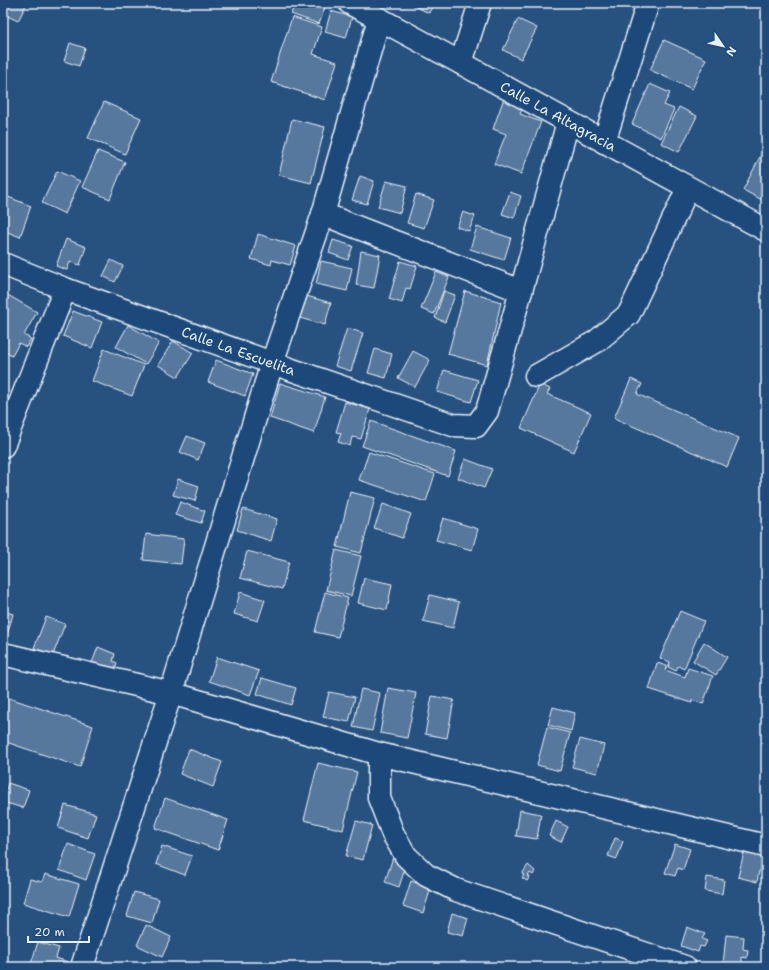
<svg xmlns="http://www.w3.org/2000/svg" width="769" height="970" font-family="'Shantell Sans',sans-serif">
<style>
.building{fill:#57789d;stroke:#e8f1f8}
.lines{fill:none;stroke-linecap:round;stroke-linejoin:round}
.street-casing{stroke:#e8f1f8;stroke-width:25}
.street{stroke:#1f4a7a;stroke-width:22}
.labels{text-anchor:middle;dominant-baseline:central;stroke-width:3;stroke-linejoin:round;paint-order:stroke}
.street-label{font-size:14px;fill:#e8f1f8;stroke:#1f4a7a}
</style>
<rect width="100%" height="100%" fill="#27517f"/>
<filter id="ink" filterUnits="userSpaceOnUse"><feTurbulence type="fractalNoise" baseFrequency=".025" numOctaves="2"/><feDisplacementMap in="SourceGraphic" scale="8" xChannelSelector="R" yChannelSelector="G"/><feConvolveMatrix kernelMatrix="1 2 1 2 8 2 1 2 1" color-interpolation-filters="sRGB"/></filter>
<g filter="url(#ink)">
<g class="building">
<polygon points="3,3 27,3 18,21 3,14"/>
<polygon points="295,3 320,3 326,5 319,24 291,14"/>
<polygon points="408,3 434,3 429,13"/>
<polygon points="331,11 352,17 346,38 325,32"/>
<polygon points="292,17 322,27 313,54 337,62 325,100 271,82"/>
<polygon points="518,19 537,28 521,59 503,50"/>
<polygon points="664,40 706,59 692,89 650,70"/>
<polygon points="70,43 85,48 79,66 64,61"/>
<polygon points="650,84 670,93 664,105 674,109 661,138 632,124"/>
<polygon points="504,98 524,105 520,114 541,122 521,174 494,164 506,134 493,129"/>
<polygon points="104,102 141,118 125,154 88,138"/>
<polygon points="679,107 697,116 679,152 661,143"/>
<polygon points="292,119 325,127 311,183 279,175"/>
<polygon points="766,145 766,202 743,190"/>
<polygon points="98,151 125,162 110,199 82,187"/>
<polygon points="57,171 80,181 65,214 42,203"/>
<polygon points="360,176 374,181 367,204 352,200"/>
<polygon points="386,181 407,186 400,213 378,207"/>
<polygon points="510,192 521,196 514,218 502,214"/>
<polygon points="416,194 434,200 424,228 407,223"/>
<polygon points="3,195 31,206 20,237 5,231 3,236"/>
<polygon points="463,212 475,216 469,231 457,227"/>
<polygon points="477,227 511,238 504,260 470,249"/>
<polygon points="258,234 296,246 290,265 272,260 271,265 251,259"/>
<polygon points="66,239 86,247 80,265 70,262 67,270 56,266"/>
<polygon points="333,240 353,246 348,260 329,253"/>
<polygon points="361,251 380,255 374,288 356,285"/>
<polygon points="111,260 123,266 115,282 103,276"/>
<polygon points="321,261 352,268 347,291 316,284"/>
<polygon points="400,261 417,266 410,289 406,288 402,303 389,299"/>
<polygon points="436,272 449,277 434,314 421,309"/>
<polygon points="444,291 455,295 445,322 435,318"/>
<polygon points="465,291 501,302 487,365 448,354"/>
<polygon points="6,294 37,312 24,335 31,339 26,347 19,343 12,356 3,351 3,299"/>
<polygon points="303,295 331,303 325,325 296,317"/>
<polygon points="73,311 102,322 92,348 63,336"/>
<polygon points="128,325 159,343 146,364 116,347"/>
<polygon points="347,328 363,333 351,371 335,366"/>
<polygon points="173,341 193,353 178,377 158,365"/>
<polygon points="104,349 144,365 132,396 92,381"/>
<polygon points="375,349 392,354 386,378 368,373"/>
<polygon points="413,351 430,360 415,387 398,378"/>
<polygon points="216,360 253,374 245,396 208,382"/>
<polygon points="444,370 478,380 471,402 437,392"/>
<polygon points="631,379 642,384 637,394 739,438 727,467 614,418"/>
<polygon points="280,383 325,397 314,433 270,418"/>
<polygon points="540,384 550,389 547,394 591,413 574,452 521,428"/>
<polygon points="345,402 370,409 361,439 352,437 350,446 338,442 341,433 336,432"/>
<polygon points="371,421 456,451 448,476 362,446"/>
<polygon points="187,436 205,443 198,460 180,452"/>
<polygon points="369,452 435,474 426,502 359,480"/>
<polygon points="465,459 492,469 484,488 458,478"/>
<polygon points="178,479 199,486 195,501 173,495"/>
<polygon points="350,492 375,498 361,553 337,547"/>
<polygon points="180,502 205,511 201,523 175,515"/>
<polygon points="383,504 411,514 402,538 374,528"/>
<polygon points="243,509 277,519 271,541 237,530"/>
<polygon points="443,518 478,529 472,550 436,540"/>
<polygon points="146,534 184,539 181,564 143,560"/>
<polygon points="336,550 361,556 351,596 326,590"/>
<polygon points="247,551 289,562 282,589 240,578"/>
<polygon points="364,578 392,584 387,610 358,603"/>
<polygon points="240,592 265,600 258,621 234,614"/>
<polygon points="325,592 348,598 338,637 315,632"/>
<polygon points="430,595 459,602 453,628 423,621"/>
<polygon points="3,611 13,614 6,639 3,639"/>
<polygon points="680,611 704,621 684,669 678,666 676,671 668,667 670,662 660,658"/>
<polygon points="46,617 65,624 53,655 34,648"/>
<polygon points="704,642 727,657 716,675 693,661"/>
<polygon points="98,647 115,654 113,661 117,663 114,671 92,663"/>
<polygon points="217,657 259,671 250,695 209,681"/>
<polygon points="657,663 667,666 665,670 685,677 688,668 713,676 703,704 692,700 692,703 649,689"/>
<polygon points="262,678 296,688 291,705 257,694"/>
<polygon points="388,688 416,693 407,738 380,733"/>
<polygon points="361,689 380,693 372,731 353,727"/>
<polygon points="329,692 355,697 349,722 323,717"/>
<polygon points="432,696 454,700 447,738 425,734"/>
<polygon points="6,697 93,726 80,767 3,741 3,705"/>
<polygon points="553,707 575,713 571,731 548,725"/>
<polygon points="547,727 570,733 560,771 537,765"/>
<polygon points="580,739 604,745 597,773 572,767"/>
<polygon points="189,749 222,762 213,787 180,774"/>
<polygon points="318,763 357,772 343,830 304,820"/>
<polygon points="8,783 29,790 23,808 3,802 3,799"/>
<polygon points="165,798 228,820 218,850 155,828"/>
<polygon points="65,805 96,814 88,838 58,828"/>
<polygon points="520,810 541,814 537,839 516,836"/>
<polygon points="356,821 372,825 363,860 346,856"/>
<polygon points="556,821 568,827 561,842 549,836"/>
<polygon points="615,838 623,841 617,859 608,856"/>
<polygon points="68,844 95,854 86,880 59,870"/>
<polygon points="675,844 690,849 683,870 678,868 675,876 665,873"/>
<polygon points="162,846 192,856 185,875 156,864"/>
<polygon points="745,848 764,852 761,864 766,865 765,872 759,871 757,882 738,877"/>
<polygon points="393,857 407,862 399,887 385,882"/>
<polygon points="528,865 535,871 533,875 530,873 528,876 530,877 527,881 522,878 524,875 522,874"/>
<polygon points="45,874 79,884 69,917 23,903 30,879 42,882"/>
<polygon points="707,877 724,880 722,894 705,891"/>
<polygon points="411,881 431,888 423,913 403,906"/>
<polygon points="134,892 159,899 152,923 127,916"/>
<polygon points="452,913 468,918 463,936 447,932"/>
<polygon points="146,925 171,937 162,957 137,945"/>
<polygon points="687,927 705,934 702,939 707,941 704,947 700,946 698,952 681,946"/>
<polygon points="726,935 744,937 743,949 748,950 747,958 742,957 742,967 723,965"/>
<polygon points="38,942 59,948 56,958 68,962 67,967 30,967"/>
</g>
<g class="lines">
<defs>
<g id="street">
<path id="s1" d="M350 3 461 63 766 230"/>
<polyline points="461,63 480,3"/>
<polyline points="604,142 648,3"/>
<polyline points="323,214 521,291"/>
<path id="s2" d="M3 264 65 289 272 363 453 425 476 426 487 411 521 291 568 122"/>
<polyline points="536,376 597,341 629,314 688,188"/>
<polyline points="3,446 65,289"/>
<polyline points="3,654 171,693 379,754 766,846"/>
<polyline points="379,754 379,798 393,834 406,856 426,875 456,890 685,967"/>
<polyline points="82,967 171,693 272,363 323,214 379,19"/>
</g>
</defs>
<use href="#street" class="street-casing"/>
<use href="#street" class="street"/>
</g>
</g>
<g class="labels">
<g class="street-label">
<text stroke="none"><textPath href="#s1" startOffset="237">Calle La Altagracia</textPath></text>
<text stroke="none"><textPath href="#s2" startOffset="251">Calle La Escuelita</textPath></text>
</g>
</g>
<rect width="769" height="970" fill="none" stroke="#1f4a7a" stroke-width="16"/>
<rect x="8" y="8" width="753" height="954" fill="none" stroke="#e8f1f8" stroke-width="1.5" filter="url(#ink)"/>
<g transform="translate(723 46) rotate(124)" stroke="#1f4a7a" stroke-width="3" paint-order="stroke">
<path d="M0-3L7 15L0 10L-7 15Z" fill="#e8f1f8"/>
<text y="-6" font-size="11" font-weight="bold" text-anchor="middle" fill="#e8f1f8">N</text>
</g>
<path d="M28 936v6h61v-6" fill="none" stroke="#e8f1f8" stroke-width="2"/>
<text x="34" y="936" font-size="12" fill="#e8f1f8" stroke="#1f4a7a" stroke-width="3" paint-order="stroke">20 m</text>
</svg>
